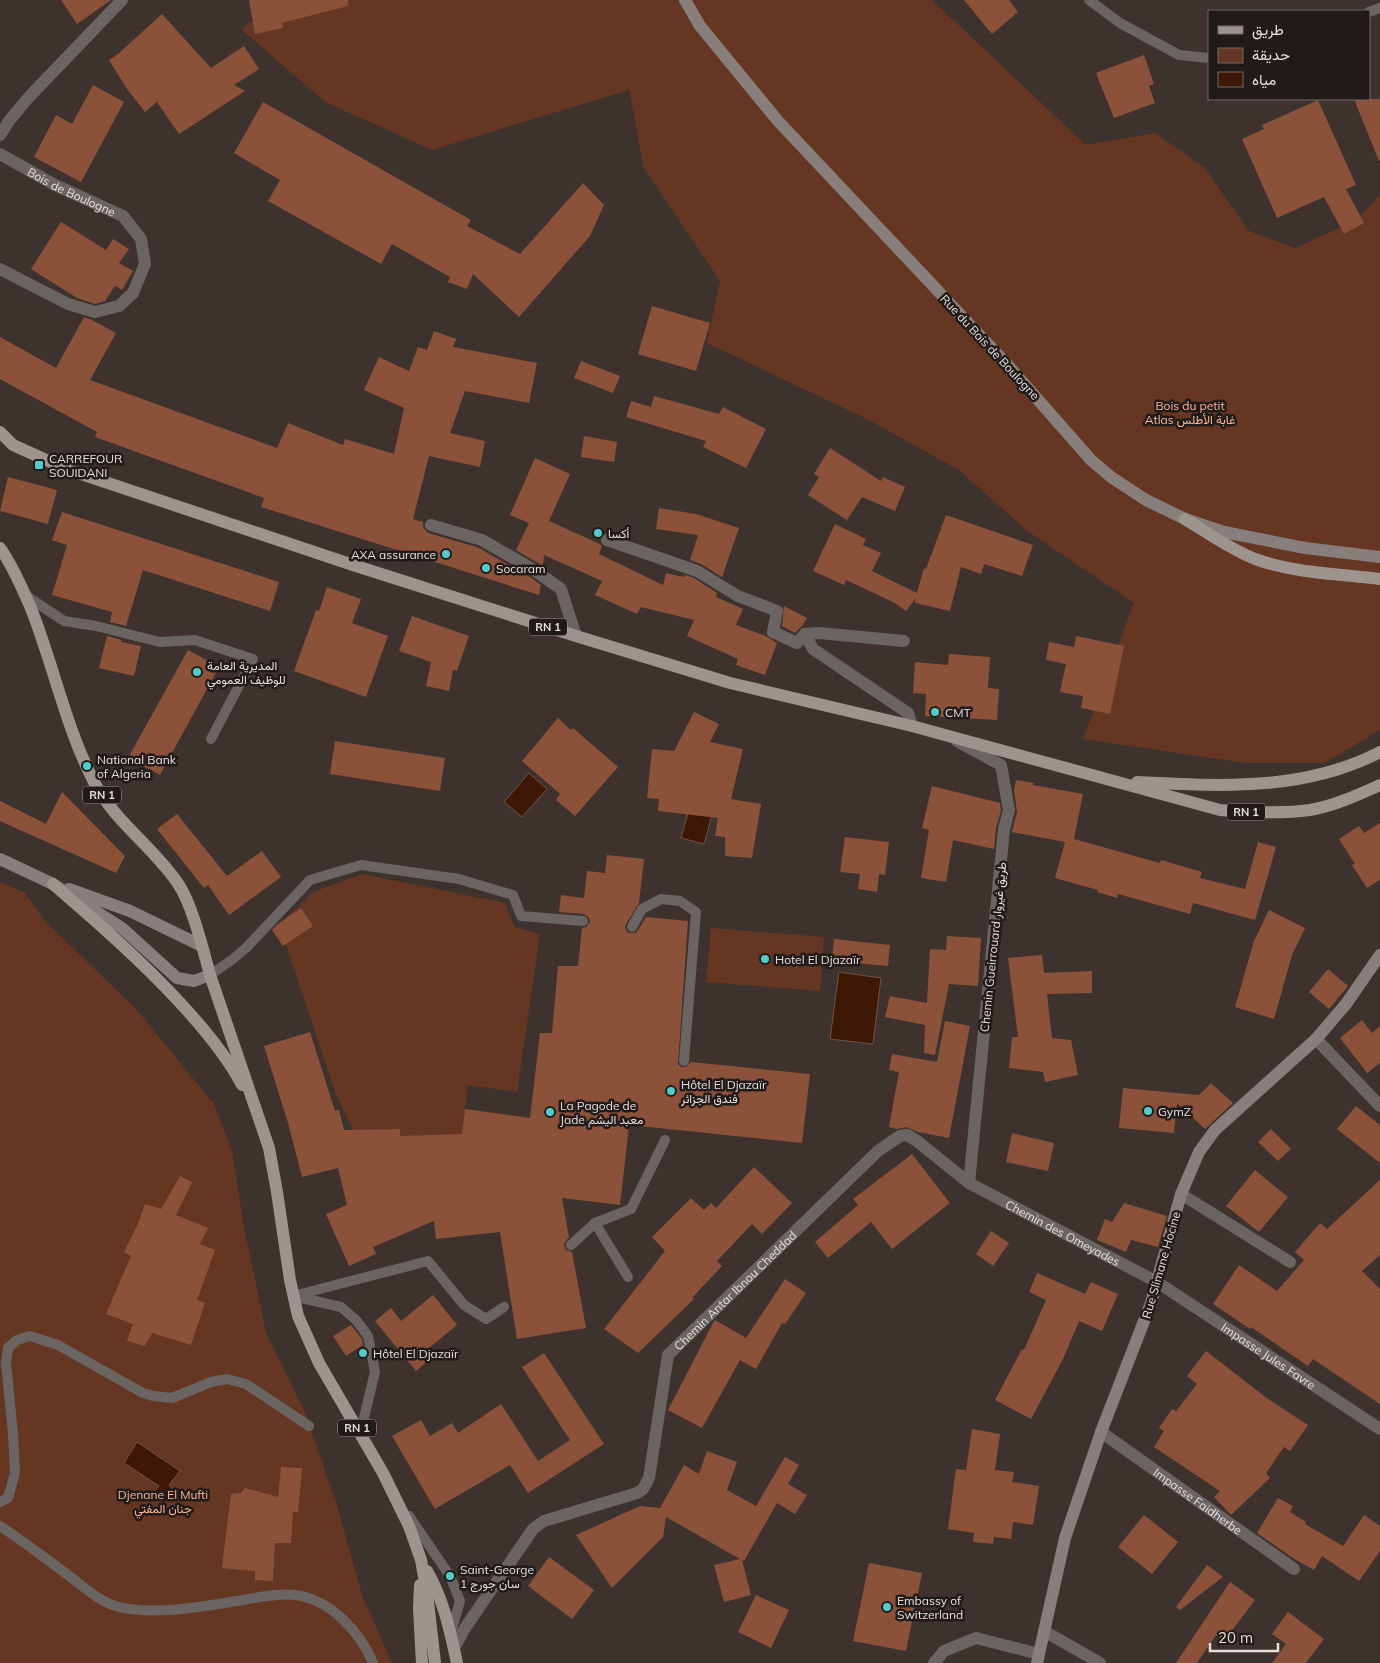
<svg xmlns="http://www.w3.org/2000/svg" width="1380" height="1663" font-family="Mulish,Vazirmatn,sans-serif">
<style>
.green{fill:#653622}
.water{fill:#3f1705;stroke:#715346}
.building{fill:#8c5239}
.lines{fill:none;stroke-linecap:round;stroke-linejoin:round}
.lane{stroke:#6a6563;stroke-width:10}
.street{stroke:#6a6563;stroke-width:12}
.secondary{stroke:#887f7c;stroke-width:12}
.primary{stroke:#9e948f;stroke-width:12}
.poi-dot{fill:#53cdcb;stroke:#201b19;stroke-width:2}
.labels{text-anchor:middle;dominant-baseline:central;stroke-width:5;stroke-linejoin:round;paint-order:stroke}
.shield{fill:#201b19;stroke:#aba5a2;stroke-width:1}
.shield-label{font-size:11px;font-weight:bold;fill:#e7e0dd}
.street-label{font-size:12px;fill:#e7e0dd;stroke:#201b19}
.park-label{font-size:12px;fill:#feb799;stroke:#201b19}
.poi-label{font-size:12px;fill:#e7e0dd;stroke:#201b19;text-anchor:start}
</style>
<rect width="100%" height="100%" fill="#3d322e"/>
<g class="green">
<polygon points="284,0 932,0 1086,145 1155,133 1204,167 1249,231 1295,248 1355,221 1380,195 1380,730 1325,763 1246,763 1083,739 1134,603 1026,530 959,470 867,419 707,343 720,281 644,168 629,90 432,150 325,102 241,29"/>
<polygon points="362,874 505,903 515,927 540,934 517,1092 468,1085 462,1135 400,1136 400,1129 353,1130 336,1094 279,925 313,892"/>
<polygon points="0,882 24,892 44,920 137,1010 214,1104 232,1151 243,1222 266,1333 305,1412 337,1506 363,1598 392,1663 0,1663"/>
<polygon points="711,928 824,937 820,991 706,982"/>
</g>
<g class="water">
<polygon points="529,773 547,789 522,817 504,802"/>
<polygon points="691,802 714,808 704,844 681,838"/>
<polygon points="839,972 881,978 873,1044 830,1039"/>
<polygon points="137,1442 180,1471 169,1485 175,1492 164,1504 153,1493 159,1486 124,1463"/>
</g>
<g class="building">
<polygon points="61,0 111,0 77,24"/>
<polygon points="249,0 348,0 348,6 282,23 283,28 255,34"/>
<polygon points="964,0 1009,0 1018,12 992,34"/>
<polygon points="162,14 211,68 244,46 259,69 234,85 245,91 179,134 157,102 145,112 127,89 109,60 118,54"/>
<polygon points="1144,55 1154,84 1149,86 1155,103 1114,118 1096,73"/>
<polygon points="93,85 124,102 81,182 34,157 56,115 72,124"/>
<polygon points="1354,99 1380,99 1380,160 1379,161"/>
<polygon points="1318,100 1356,185 1346,189 1364,223 1344,234 1324,197 1277,218 1242,139 1264,129 1262,125"/>
<polygon points="263,102 471,220 467,226 520,254 583,183 604,205 590,236 519,317 473,274 467,289 448,282 450,277 392,244 381,264 268,201 280,180 234,153"/>
<polygon points="61,222 106,250 113,239 129,249 119,263 133,271 122,290 115,286 105,301 95,304 77,298 31,269"/>
<polygon points="652,306 710,323 696,371 638,354"/>
<polygon points="84,317 92,320 116,333 90,380 277,448 288,423 343,445 345,439 394,454 404,408 364,390 379,357 409,371 418,347 427,350 434,331 456,339 453,347 537,363 529,403 465,391 450,433 485,441 480,467 429,456 413,519 423,522 423,527 428,533 477,547 530,577 541,585 539,595 261,507 264,498 95,437 97,432 0,379 0,337 56,368"/>
<polygon points="581,361 620,376 613,393 574,378"/>
<polygon points="654,396 719,414 723,407 766,429 746,468 703,447 706,441 626,417 631,401 651,407"/>
<polygon points="584,436 617,442 614,462 581,457"/>
<polygon points="830,448 881,481 883,477 905,487 895,511 862,497 847,520 808,495 819,477 814,474"/>
<polygon points="535,458 570,474 549,521 600,544 602,546 599,554 663,585 666,573 684,577 685,575 694,578 717,593 716,597 743,609 736,625 766,636 777,643 765,675 736,665 738,659 687,636 694,620 641,607 637,614 595,595 602,581 544,555 543,566 516,550 529,523 510,515"/>
<polygon points="8,477 57,490 48,524 0,511"/>
<polygon points="659,508 696,514 739,528 722,577 701,564 690,560 698,535 656,529"/>
<polygon points="62,512 279,582 270,611 143,570 126,626 110,622 112,612 52,595 67,545 52,540"/>
<polygon points="946,515 1033,545 1022,576 984,564 981,574 961,567 950,611 915,603 916,598 906,611 895,603 846,580 844,585 813,571 835,524 866,539 863,545 881,553 872,571 917,593 924,568 926,569"/>
<polygon points="327,587 361,599 352,623 388,636 366,697 294,671 316,610 319,611"/>
<polygon points="784,606 807,618 802,626 795,633 782,626"/>
<polygon points="412,616 469,636 457,671 453,670 449,691 426,686 431,662 399,651"/>
<polygon points="107,636 122,640 121,642 141,646 134,676 99,668"/>
<polygon points="1076,636 1124,646 1110,714 1081,708 1083,696 1060,692 1066,664 1046,660 1049,642 1074,647"/>
<polygon points="188,650 219,667 160,775 128,758"/>
<polygon points="949,654 990,657 988,688 999,689 997,720 925,716 926,694 913,693 915,662 948,665"/>
<polygon points="694,712 719,724 710,742 743,749 731,799 761,804 752,858 725,856 725,837 715,836 718,818 658,811 659,799 647,798 652,749 674,751"/>
<polygon points="558,718 571,730 573,728 618,767 575,816 556,800 560,794 522,761"/>
<polygon points="335,741 445,758 440,791 330,774"/>
<polygon points="1016,780 1034,783 1033,785 1083,794 1074,839 1160,863 1161,860 1202,872 1200,878 1245,889 1258,842 1276,847 1255,920 1193,903 1190,914 1118,894 1117,898 1097,892 1098,890 1055,878 1065,842 1012,832 1017,812 1014,790"/>
<polygon points="932,786 1000,803 1001,810 996,828 994,849 953,840 946,882 921,878 929,830 922,828"/>
<polygon points="62,792 125,856 116,873 0,821 0,801 46,824"/>
<polygon points="177,814 227,876 262,851 281,877 229,915 208,885 204,888 157,829"/>
<polygon points="1380,823 1380,880 1367,888 1352,865 1355,864 1339,839 1359,826 1364,833"/>
<polygon points="845,837 889,842 885,875 879,874 877,892 858,889 860,874 840,872"/>
<polygon points="607,855 644,859 639,903 626,924 625,928 628,933 636,933 646,917 688,921 678,1064 681,1067 686,1067 691,1062 810,1074 802,1143 629,1125 620,1205 562,1198 569,1237 565,1242 564,1246 566,1250 572,1252 586,1328 517,1339 500,1232 436,1239 434,1221 373,1247 376,1254 349,1266 326,1214 347,1205 338,1168 302,1177 288,1123 264,1046 310,1032 335,1111 339,1110 344,1130 400,1129 400,1136 462,1134 465,1109 530,1118 540,1033 552,1033 558,966 578,966 582,928 586,927 590,922 589,918 584,914 559,912 561,895 584,898 587,871 605,873"/>
<polygon points="301,908 313,926 283,946 272,930 278,924"/>
<polygon points="1269,910 1305,928 1292,955 1274,1019 1235,1007 1254,941"/>
<polygon points="947,936 981,938 978,986 949,984 935,1055 924,1053 925,1025 885,1017 890,996 927,1003 930,949 946,950"/>
<polygon points="834,939 890,945 888,966 832,961"/>
<polygon points="1042,955 1044,973 1092,971 1092,993 1047,994 1052,1038 1071,1040 1078,1075 1045,1082 1043,1072 1009,1068 1012,1037 1018,1037 1008,958"/>
<polygon points="1328,969 1348,986 1329,1009 1309,992"/>
<polygon points="1362,1020 1372,1033 1380,1026 1380,1063 1367,1073 1340,1038"/>
<polygon points="945,1021 970,1026 949,1138 918,1132 906,1127 897,1129 889,1127 899,1072 889,1070 892,1054 937,1062"/>
<polygon points="1211,1083 1233,1103 1205,1129 1177,1103 1174,1133 1119,1128 1123,1088 1199,1095"/>
<polygon points="1356,1106 1380,1125 1380,1163 1337,1129"/>
<polygon points="1271,1129 1291,1149 1278,1161 1258,1142"/>
<polygon points="1012,1133 1054,1143 1048,1171 1006,1162"/>
<polygon points="912,1154 950,1203 892,1249 871,1222 828,1258 815,1242 858,1205 853,1199"/>
<polygon points="754,1167 792,1203 762,1234 752,1224 717,1261 722,1266 692,1298 694,1299 638,1353 604,1329 665,1251 652,1237 691,1198 704,1210 711,1203 716,1208"/>
<polygon points="1255,1170 1288,1197 1259,1232 1226,1206"/>
<polygon points="180,1176 192,1182 176,1215 208,1228 200,1244 215,1250 197,1300 205,1303 191,1345 152,1333 145,1346 127,1341 133,1324 106,1314 131,1256 124,1252 138,1224 145,1204 161,1209"/>
<polygon points="1380,1180 1380,1255 1362,1271 1380,1289 1380,1404 1313,1359 1308,1366 1251,1327 1250,1329 1213,1304 1239,1265 1277,1291 1304,1260 1295,1252 1320,1223 1327,1229"/>
<polygon points="1124,1203 1167,1216 1158,1247 1131,1240 1126,1252 1097,1240 1105,1219 1112,1222"/>
<polygon points="991,1231 1009,1243 993,1266 976,1254"/>
<polygon points="1037,1273 1085,1294 1091,1282 1118,1294 1102,1331 1079,1321 1063,1359 1031,1419 995,1400 1022,1349 1024,1350 1046,1300 1029,1292"/>
<polygon points="785,1279 806,1293 785,1324 782,1323 756,1369 740,1360 702,1428 668,1410 713,1323 715,1320 746,1338"/>
<polygon points="433,1295 457,1325 424,1352 430,1359 416,1371 375,1321 391,1308 401,1321"/>
<polygon points="351,1325 362,1339 363,1345 346,1356 333,1336"/>
<polygon points="1206,1351 1268,1399 1308,1425 1290,1451 1284,1447 1266,1473 1270,1478 1231,1515 1214,1497 1220,1491 1154,1447 1164,1431 1159,1428 1172,1409 1176,1411 1197,1384 1187,1376"/>
<polygon points="544,1353 604,1444 528,1493 510,1465 435,1509 392,1436 421,1420 430,1436 452,1423 458,1433 501,1404 538,1461 570,1440 522,1367"/>
<polygon points="972,1429 1000,1434 995,1470 1014,1472 1012,1482 1039,1486 1033,1525 1013,1522 1011,1539 994,1537 993,1544 973,1542 974,1533 948,1529 956,1469 966,1470"/>
<polygon points="707,1451 737,1462 727,1490 756,1506 785,1457 799,1465 788,1484 807,1495 795,1514 777,1503 744,1561 742,1560 751,1595 724,1602 714,1565 740,1559 666,1517 663,1537 612,1588 576,1535 640,1506 660,1508 684,1465 699,1474"/>
<polygon points="281,1467 302,1468 298,1512 293,1512 291,1543 275,1543 273,1581 255,1580 255,1571 222,1568 231,1494 241,1493 245,1488 278,1497"/>
<polygon points="1278,1498 1293,1506 1290,1512 1306,1522 1305,1524 1343,1546 1364,1515 1380,1526 1380,1551 1359,1581 1322,1556 1314,1570 1296,1560 1257,1533"/>
<polygon points="1144,1515 1178,1542 1152,1574 1118,1547"/>
<polygon points="549,1557 594,1590 572,1619 528,1586"/>
<polygon points="869,1563 922,1573 906,1651 853,1641"/>
<polygon points="1207,1565 1223,1577 1180,1610 1176,1607"/>
<polygon points="1230,1582 1255,1600 1224,1641 1216,1635 1197,1663 1176,1663"/>
<polygon points="756,1595 789,1610 771,1648 738,1632"/>
<polygon points="1288,1612 1324,1639 1306,1663 1272,1663 1286,1644 1272,1634"/>
</g>
<g class="lines">
<g class="lane">
<polyline points="1089,0 1120,23 1179,55 1209,58"/>
<polyline points="1369,12 1380,8"/>
<polyline points="25,595 64,621 96,626 160,642 195,640 253,659 211,739"/>
<polyline points="632,927 642,909 661,899 680,901 696,912 684,1061"/>
<polyline points="210,975 233,959 246,948 310,880 361,865 459,879 513,895 521,916 583,921"/>
<polyline points="595,1223 628,1277"/>
<polyline points="571,1245 595,1223 631,1209 665,1140"/>
<polyline points="293,1296 428,1261 464,1305 486,1319 504,1307"/>
<polyline points="297,1297 341,1307 356,1320 368,1336 375,1372 360,1434"/>
<polyline points="0,1502 8,1498 15,1473 13,1434 6,1363 8,1348 17,1340 30,1336 58,1345 141,1392 153,1396 172,1398 211,1382 227,1379 246,1384 309,1426"/>
<polyline points="409,1516 450,1576 460,1601 451,1632"/>
<path d="M0 1526C23 1541 45 1558 68 1575 83 1586 99 1602 119 1607 157 1616 205 1606 243 1600 260 1597 279 1593 296 1595 331 1600 360 1632 373 1663"/>
</g>
<g class="street">
<polyline points="0,135 9,121 28,98 122,0"/>
<path id="s1" d="M0 154 55 185 123 216 141 239 145 264 133 293 119 306 95 312 68 304 0 269"/>
<polyline points="431,525 482,540 534,570 561,589 576,636"/>
<polyline points="607,540 697,571 738,596 777,611 773,632 797,643 805,634"/>
<polyline points="904,641 819,633 805,634 813,649 908,713 912,726"/>
<polyline points="957,741 1001,765 1009,810 1004,829 969,1183"/>
<polyline points="1316,1039 1380,1106"/>
<polyline points="1181,1194 1290,1262"/>
<path id="s2" d="M1101 1432 1294 1569"/>
<polyline points="1044,1631 1100,1663"/>
<path id="s3" d="M454 1648 465 1628 533 1529 544 1521 637 1493 643 1489 649 1478 668 1355 878 1151 900 1136 907 1135 917 1141 969 1183 1157 1282 1380 1429"/>
<polyline points="934,1663 944,1651 976,1638 1039,1654"/>
</g>
<g class="secondary">
<polyline points="685,0 700,26 778,121 1004,361 1091,460 1111,477 1146,500 1185,519 1224,532 1305,548 1380,557"/>
<polyline points="0,859 53,884 122,928 177,978 194,981 210,975"/>
<polyline points="69,889 130,911 202,946"/>
<polyline points="1037,1663 1065,1538 1101,1432 1151,1303 1181,1194 1199,1152 1215,1130 1316,1039 1346,1004 1380,955"/>
</g>
<g class="primary">
<path d="M0 432 13 445 66 469 356 566 576 636 730 683 912 726 1220 810C1250 812 1281 814 1310 810 1334 806 1358 795 1380 785"/>
<path d="M1185 519C1208 533 1230 549 1255 559 1294 573 1339 574 1380 579"/>
<path d="M0 548C13 566 21 586 30 606 53 663 65 725 93 780 113 820 152 846 177 882 192 903 203 949 210 975L269 1148 277 1192 290 1280 298 1316 319 1363 383 1473 409 1526 421 1560 427 1593 435 1663"/>
<path d="M1137 782C1220 786 1303 792 1380 752"/>
<path d="M53 884C98 923 143 962 183 1006 205 1030 227 1056 242 1085"/>
<path d="M427 1571C444 1600 450 1631 457 1663"/>
<polyline points="420,1585 419,1609 422,1663"/>
</g>
</g>
<g class="poi-dot">
<rect x="34" y="460" width="10" height="10" rx="2.5"/>
<circle cx="598" cy="533" r="5"/>
<circle cx="446" cy="554" r="5"/>
<circle cx="486" cy="568" r="5"/>
<circle cx="197" cy="672" r="5"/>
<circle cx="935" cy="712" r="5"/>
<circle cx="87" cy="766" r="5"/>
<circle cx="765" cy="959" r="5"/>
<circle cx="671" cy="1091" r="5"/>
<circle cx="1148" cy="1111" r="5"/>
<circle cx="550" cy="1112" r="5"/>
<circle cx="363" cy="1353" r="5"/>
<circle cx="450" cy="1576" r="5"/>
<circle cx="887" cy="1607" r="5"/>
</g>
<g class="labels">
<g class="shield">
<rect x="529" y="618.5" width="38" height="17" rx="4"/>
<rect x="83" y="786.5" width="38" height="17" rx="4"/>
<rect x="1227" y="803.5" width="38" height="17" rx="4"/>
<rect x="338" y="1419.5" width="38" height="17" rx="4"/>
</g>
<g class="shield-label">
<text x="548" y="627">RN 1</text>
<text x="102" y="795">RN 1</text>
<text x="1246" y="812">RN 1</text>
<text x="357" y="1428">RN 1</text>
</g>
<g class="street-label">
<text stroke="none"><textPath href="#s1" startOffset="81">Bois de Boulogne</textPath></text>
<text transform="translate(990 347) rotate(47)">Rue du Bois de Boulogne</text>
<text transform="translate(993 947) rotate(-84)">Chemin Gueirrouard طريق غيروار</text>
<text stroke="none"><textPath href="#s3" startOffset="909">Chemin des Omeyades</textPath></text>
<text transform="translate(1161 1265) rotate(-74)">Rue Slimane Hocine</text>
<text stroke="none"><textPath href="#s3" startOffset="491">Chemin Antar Ibnou Cheddad</textPath></text>
<text stroke="none"><textPath href="#s3" startOffset="1149">Impasse Jules Favre</textPath></text>
<text stroke="none"><textPath href="#s2" startOffset="119">Impasse Faidherbe</textPath></text>
</g>
<g class="park-label">
<text x="1190" y="405">Bois du petit<tspan x="1190" dy="14">Atlas غابة الأطلس</tspan></text>
<text x="163" y="1494">Djenane El Mufti<tspan x="163" dy="14">جنان المفتي</tspan></text>
</g>
<g class="poi-label">
<text x="49" y="458">CARREFOUR<tspan x="49" dy="14">SOUIDANI</tspan></text>
<text x="608" y="533">أكسا</text>
<text x="436" y="554" text-anchor="end">AXA assurance</text>
<text x="496" y="568">Socaram</text>
<text x="207" y="665">المديرية العامة<tspan x="207" dy="14">للوظيف العمومي</tspan></text>
<text x="945" y="712">CMT</text>
<text x="97" y="759">National Bank<tspan x="97" dy="14">of Algeria</tspan></text>
<text x="775" y="959">Hotel El Djazaïr</text>
<text x="681" y="1084">Hôtel El Djazaïr<tspan x="681" dy="14">فندق الجزائر</tspan></text>
<text x="560" y="1105">La Pagode de<tspan x="560" dy="14">Jade معبد اليشم</tspan></text>
<text x="1158" y="1111">GymZ</text>
<text x="373" y="1353">Hôtel El Djazaïr</text>
<text x="460" y="1569">Saint-George<tspan x="460" dy="14">1 سان جورج</tspan></text>
<text x="897" y="1600">Embassy of<tspan x="897" dy="14">Switzerland</tspan></text>
</g>
</g>
<rect x="1208" y="10" width="162" height="90" fill="#201b19" stroke="#706a67"/>
<rect x="1218" y="26" width="25" height="8" fill="#9e948f" stroke="#706a67"/>
<text x="1252" y="35" font-size="15" fill="#e7e0dd">طريق</text>
<rect x="1218" y="48" width="25" height="15" fill="#653622" stroke="#706a67"/>
<text x="1252" y="60" font-size="15" fill="#e7e0dd">حديقة</text>
<rect x="1218" y="72" width="25" height="15" fill="#3f1705" stroke="#706a67"/>
<text x="1252" y="85" font-size="15" fill="#e7e0dd">مياه</text>
<path d="M1210 1643v8h68v-8" fill="none" stroke="#e7e0dd" stroke-width="2.5"/>
<text x="1218" y="1643" font-size="15" fill="#e7e0dd" stroke="#201b19" stroke-width="4" paint-order="stroke">20 m</text>
</svg>
